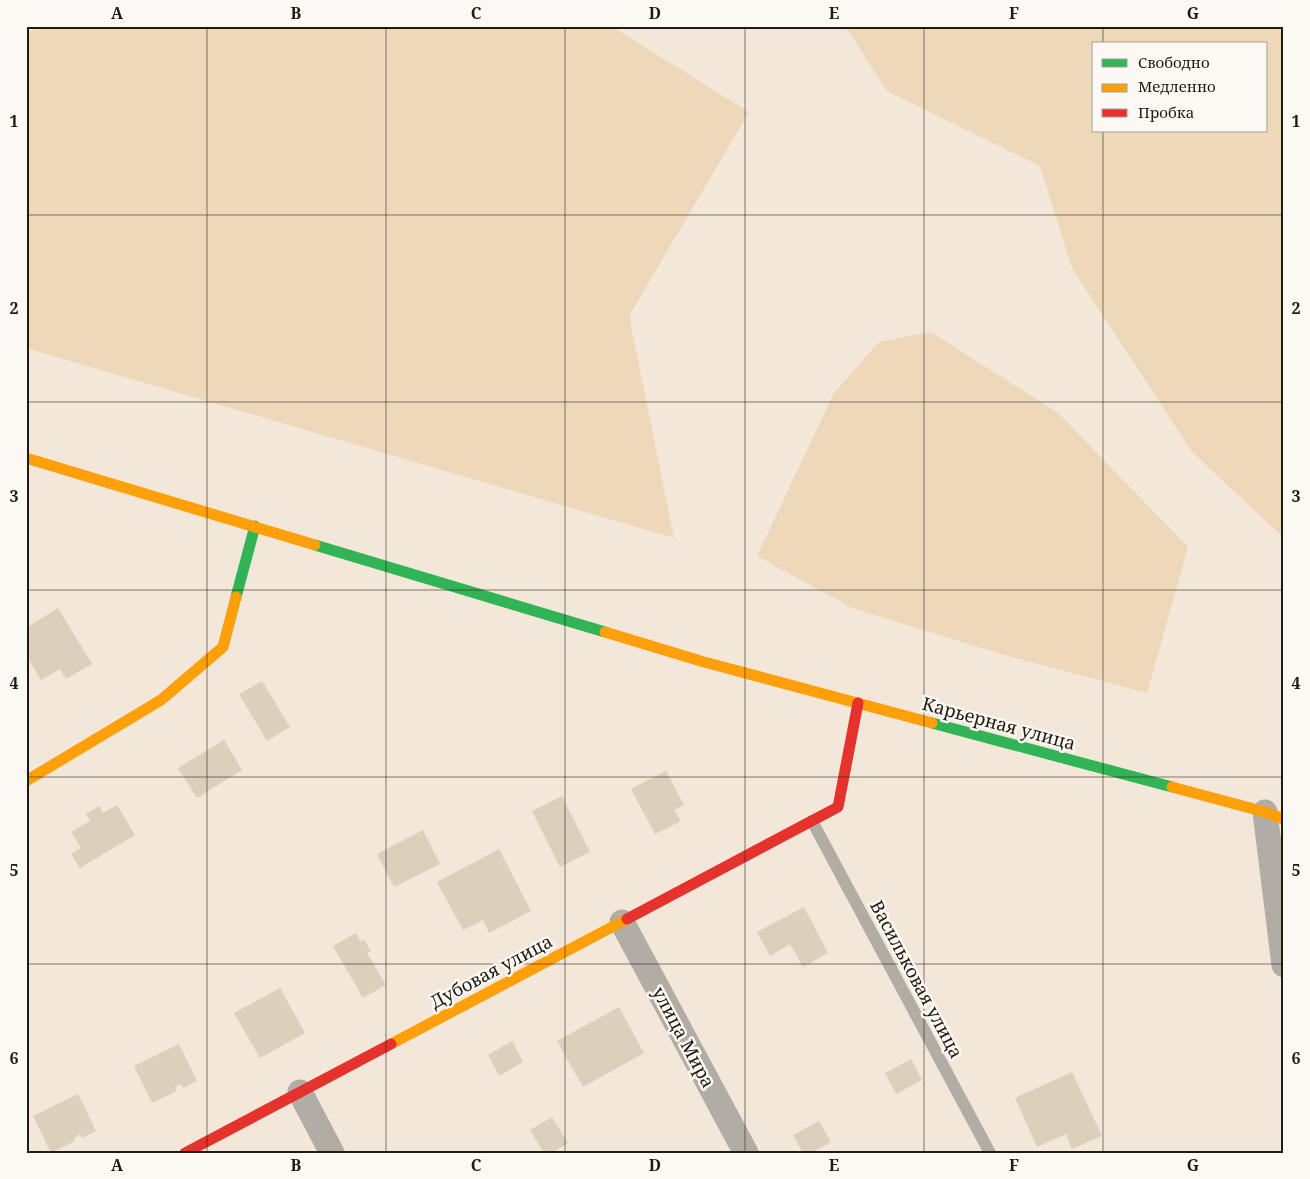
<svg xmlns="http://www.w3.org/2000/svg" width="1310" height="1179" font-family="'Noto Serif',serif">
<style>
.green{fill:#eed8ba;fill-rule:evenodd}
.building{fill:#dccfbc}
.lines{fill:none;stroke-linecap:round;stroke-linejoin:round}
.lane{stroke:#b1aca4;stroke-width:12}
.street{stroke:#b1aca4;stroke-width:25}
.fast{stroke:#30b455;stroke-width:11}
.slow{stroke:#ff9f0a;stroke-width:11}
.jam{stroke:#e5322d;stroke-width:11}
.grid{fill:none;stroke:#211a10;stroke-width:1;stroke-opacity:0.55}
.labels{text-anchor:middle;dominant-baseline:central;stroke-width:5;stroke-linejoin:round;paint-order:stroke}
.street-label{font-size:18px;fill:#211a10;stroke:#fcf8f3}
.neatline{fill:none;stroke:#211a10;stroke-width:2}
.grid-label{font-size:16px;text-anchor:middle;font-weight:bold;fill:#211a10}
</style>
<rect width="100%" height="100%" fill="#f2e7d8"/>
<g class="green">
<polygon points="56,26 611,26 749,112 629,316 674,538 26,348 26,32"/>
<path d="M845 26H1284V538L1192 452 1072 268 1040 166 887 91ZM1094 44H1266V131H1094Z"/>
<polygon points="931,332 1058,413 1188,547 1147,693 1001,654 852,608 757,556 834,393 879,342"/>
</g>
<g class="building">
<polygon points="58,608 92,664 66,679 60,669 41,680 26,655 26,628"/>
<polygon points="262,681 290,727 267,741 239,694"/>
<polygon points="224,740 242,770 197,798 178,768"/>
<polygon points="666,771 684,805 674,810 681,821 655,834 631,789"/>
<polygon points="562,796 590,852 560,867 532,811"/>
<polygon points="117,805 135,835 80,868 71,854 81,848 71,832 90,821 86,814 99,806 103,813"/>
<polygon points="423,830 440,864 394,887 377,854"/>
<polygon points="499,849 531,911 489,933 483,920 463,930 437,882"/>
<polygon points="804,907 828,953 803,967 790,944 770,956 757,932"/>
<polygon points="356,933 361,942 364,940 371,951 367,953 386,985 363,998 333,946"/>
<polygon points="280,988 305,1033 260,1058 234,1013"/>
<polygon points="619,1007 644,1053 583,1087 557,1041"/>
<polygon points="512,1041 523,1062 499,1076 488,1055"/>
<polygon points="179,1044 197,1081 183,1088 181,1084 175,1087 177,1091 152,1103 134,1066"/>
<polygon points="911,1059 922,1080 896,1094 885,1073"/>
<polygon points="1072,1072 1102,1136 1072,1149 1066,1134 1037,1147 1015,1098"/>
<polygon points="78,1094 96,1131 82,1138 80,1134 74,1138 75,1141 51,1153 33,1116"/>
<polygon points="552,1117 568,1143 552,1153 544,1153 530,1130"/>
<polygon points="819,1121 831,1142 811,1153 803,1153 793,1135"/>
</g>
<g class="lines">
<polyline class="lane" points="812,821 990,1153"/>
<g class="street">
<polyline points="1265,812 1284,965"/>
<polyline points="622,922 746,1153"/>
<polyline points="300,1092 332,1153"/>
</g>
<g class="fast">
<polyline points="315,545 605,632"/>
<polyline points="236,597 255,526"/>
<polyline points="932,723 1172,787"/>
</g>
<g class="slow">
<polyline points="26,458 315,545"/>
<polyline points="605,632 704,662 932,723"/>
<polyline points="26,781 161,700 223,647 236,597"/>
<polyline points="1172,787 1265,812 1284,819"/>
<polyline points="391,1044 627,919"/>
</g>
<g class="jam">
<polyline points="627,919 838,807 858,703"/>
<polyline points="185,1153 391,1044"/>
</g>
</g>
<path class="grid" d="M207 26V1153M386 26V1153M565 26V1153M745 26V1153M924 26V1153M1103 26V44M1103 131V1153M26 215H1284M26 402H1284M26 590H1284M26 777H1284M26 964H1284"/>
<g class="labels">
<g class="street-label">
<text transform="translate(999 723) rotate(15)">Карьерная улица</text>
<text transform="translate(491 971) rotate(-28)">Дубовая улица</text>
<text transform="translate(917 979) rotate(62)">Васильковая улица</text>
<text transform="translate(684 1037) rotate(62)">улица Мира</text>
</g>
</g>
<rect width="1310" height="1179" fill="none" stroke="#fcf8f3" stroke-width="55"/>
<rect x="1092" y="42" width="175" height="90" fill="#fcf8f3" stroke="#a49f98"/>
<rect x="1102" y="59" width="25" height="8" fill="#30b455" stroke="#a49f98"/>
<text x="1138" y="68" font-size="15" fill="#211a10">Свободно</text>
<rect x="1102" y="84" width="25" height="8" fill="#ff9f0a" stroke="#a49f98"/>
<text x="1138" y="92" font-size="15" fill="#211a10">Медленно</text>
<rect x="1102" y="109" width="25" height="8" fill="#e5322d" stroke="#a49f98"/>
<text x="1138" y="118" font-size="15" fill="#211a10">Пробка</text>
<rect x="28" y="28" width="1254" height="1124" class="neatline"/>
<g class="grid-label">
<text x="117" y="19">A</text>
<text x="296" y="19">B</text>
<text x="476" y="19">C</text>
<text x="655" y="19">D</text>
<text x="834" y="19">E</text>
<text x="1014" y="19">F</text>
<text x="1193" y="19">G</text>
<text x="14" y="127">1</text>
<text x="1296" y="127">1</text>
<text x="14" y="314">2</text>
<text x="1296" y="314">2</text>
<text x="14" y="502">3</text>
<text x="1296" y="502">3</text>
<text x="14" y="689">4</text>
<text x="1296" y="689">4</text>
<text x="14" y="876">5</text>
<text x="1296" y="876">5</text>
<text x="14" y="1064">6</text>
<text x="1296" y="1064">6</text>
<text x="117" y="1171">A</text>
<text x="296" y="1171">B</text>
<text x="476" y="1171">C</text>
<text x="655" y="1171">D</text>
<text x="834" y="1171">E</text>
<text x="1014" y="1171">F</text>
<text x="1193" y="1171">G</text>
</g>
</svg>
